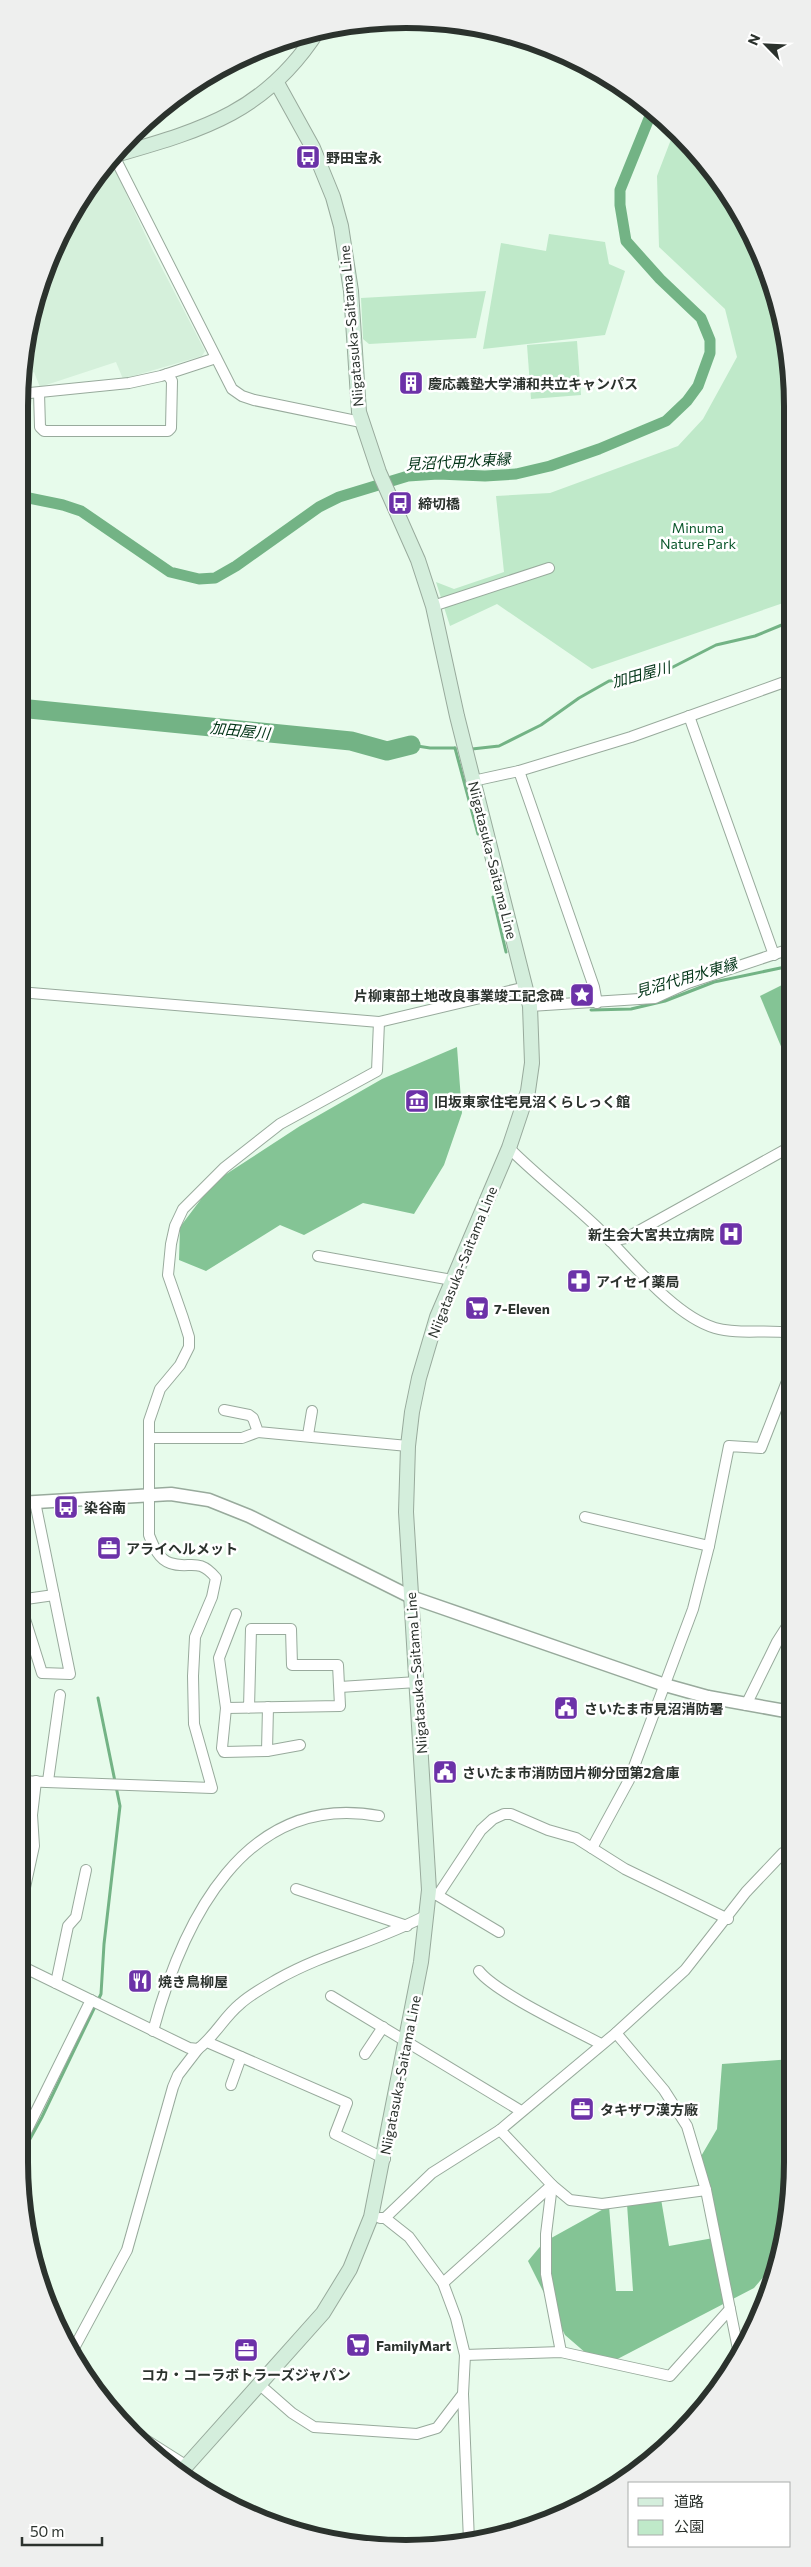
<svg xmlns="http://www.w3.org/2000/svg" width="811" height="2567" font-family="Commissioner,'Noto Sans JP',sans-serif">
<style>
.built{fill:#d5f0db}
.green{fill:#bfe9c9}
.forest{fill:#84c495}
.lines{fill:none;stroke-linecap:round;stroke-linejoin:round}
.stream{stroke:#73b385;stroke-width:3}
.canal{stroke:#73b385;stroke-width:11}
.river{stroke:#73b385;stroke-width:19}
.minor-casing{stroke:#98aa9c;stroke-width:12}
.tertiary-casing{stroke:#98aa9c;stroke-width:15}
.secondary-casing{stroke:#98aa9c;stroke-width:16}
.minor{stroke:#fff;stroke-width:10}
.tertiary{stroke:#fff;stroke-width:12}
.secondary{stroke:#d4eedc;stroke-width:14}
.labels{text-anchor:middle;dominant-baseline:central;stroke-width:5;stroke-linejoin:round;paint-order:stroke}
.poi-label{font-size:14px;font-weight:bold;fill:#2b322d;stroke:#fff;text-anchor:start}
.street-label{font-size:14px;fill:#2b322d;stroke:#fff}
.park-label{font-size:14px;fill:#0c582d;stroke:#fff}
.water-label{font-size:15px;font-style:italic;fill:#003316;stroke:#fff}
.rim{fill:none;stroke:#2b322d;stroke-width:6}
</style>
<rect width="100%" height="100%" fill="#e7fbeb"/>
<polygon class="built" points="113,166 152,249 205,351 202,356 123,379 116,362 40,387 34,372 22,377 26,330 48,257 84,190 101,169"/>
<g class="green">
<polygon points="675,129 752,234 789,355 789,601 592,669 497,604 450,626 436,582 454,589 504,572 496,496 550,493 678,446 703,419 737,357 725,309 659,247 657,176"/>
<polygon points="549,234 605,242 609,264 625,271 605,335 483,349 501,243 546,251"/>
<polygon points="486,291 476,338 369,344 363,339 361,298"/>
<polygon points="577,341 581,395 531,399 527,345"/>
</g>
<g class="forest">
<polygon points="790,981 790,1068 760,996"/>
<polygon points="457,1047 462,1113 444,1165 414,1214 363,1203 304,1235 280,1225 206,1271 179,1260 180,1227 214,1182 300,1126 382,1079"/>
<polygon points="792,2059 792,2161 785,2237 778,2260 754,2288 606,2365 587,2354 565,2335 528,2261 544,2242 609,2206 616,2291 633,2291 627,2204 661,2199 669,2246 719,2237 700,2158 717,2129 722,2064"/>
</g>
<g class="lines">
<g class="stream">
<polyline points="411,745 430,748 455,748"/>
<polyline points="455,748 478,834"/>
<polyline points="472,749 499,746 541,725 579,698 609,681 632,679 671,668 716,645 755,636 789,622"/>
<polyline points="493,897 506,952"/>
<polyline points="591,1010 631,1009 665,1001 714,982 790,966"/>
<polyline points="19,2159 42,2117 101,1994 104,1944 120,1806 98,1698"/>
</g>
<polyline class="canal" points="19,496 63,505 81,511 170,572 199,579 215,578 236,566 319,507 339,497 408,476 438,474 485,476 516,474 550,466 599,449 666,421 687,401 698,386 710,353 710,340 701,318 660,279 626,241 620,205 620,190 652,111"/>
<polyline class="river" points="19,708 351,741 387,751 411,745"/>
<defs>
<g id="minor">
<polyline points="114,156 232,389 242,396 254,400 361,422"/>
<polyline points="39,393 40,427 44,431 168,431 171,428 172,381 167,374"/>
<polyline points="20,394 129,383 161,376 216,358"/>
<polyline points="433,606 549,568"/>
<polyline points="689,716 774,955"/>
<polyline points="519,771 631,737 790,680"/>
<polyline points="473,781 519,771 594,987 597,1003"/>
<polyline points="19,992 379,1022 526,987"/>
<polyline points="530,1006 655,998 688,983 790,949"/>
<path d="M509 1148C538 1177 571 1202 600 1230 630 1260 674 1316 715 1328 739 1335 766 1329 791 1333"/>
<polyline points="610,1241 626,1238 790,1147"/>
<polyline points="318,1256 452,1280"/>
<polyline points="224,1410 249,1415 253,1418 258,1432 408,1446"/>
<polyline points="308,1435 312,1411"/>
<polyline points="149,1438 242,1438 258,1432"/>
<polyline points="585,1517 709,1546"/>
<polyline points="19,1600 42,1673 70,1674 35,1502"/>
<polyline points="19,1600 54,1595"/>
<polyline points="236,1614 219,1658 226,1708 222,1748 224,1752 267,1751 300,1745"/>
<polyline points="340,1687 417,1682"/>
<polyline points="746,1705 777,1642 791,1620"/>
<polyline points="226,1708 340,1706 338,1665 292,1665 291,1629 251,1629 249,1708"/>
<polyline points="267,1751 268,1707"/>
<path d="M19 1781 212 1788 194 1724 193 1676 195 1637 212 1597 216 1578C198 1556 189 1570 170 1563 158 1559 153 1545 149 1535V1421L160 1389 180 1365 189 1347V1337L183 1318 168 1275 171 1244 175 1226 183 1209 224 1168 280 1124 377 1071 379 1022"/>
<polyline points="48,1781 60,1695"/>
<polyline points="592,1848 629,1780 693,1609 709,1546 729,1446 761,1448 791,1371"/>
<polyline points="296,1889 407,1926"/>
<polyline points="432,1892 499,1932"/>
<polyline points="438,1895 481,1830 493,1819 504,1814 511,1814 548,1830 576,1838 625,1869 728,1919"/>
<polyline points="19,1915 34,1846 32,1815 36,1781"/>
<path d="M19 1965 189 2048 198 2049C215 2036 224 2017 240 2004 251 1994 266 1986 278 1979 326 1952 379 1941 427 1915"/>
<path d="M479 1971C496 1993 573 2029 601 2044"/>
<polyline points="56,1983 68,1926 76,1917 86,1870"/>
<polyline points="331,1996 521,2111"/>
<path d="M153 2031C182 1923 244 1791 379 1816"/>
<polyline points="616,2033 664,2090 687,2126 706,2190 739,2354"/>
<polyline points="207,2042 347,2103 335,2134 385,2159"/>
<polyline points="365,2054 383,2027"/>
<polyline points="231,2085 241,2057"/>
<polyline points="500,2130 552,2185 546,2234 546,2274 561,2352"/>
<polyline points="19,2146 91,2000"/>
<polyline points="380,2218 385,2218 409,2237 443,2283 456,2318 465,2355 463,2394 469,2541"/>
<polyline points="385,2218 432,2173 500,2130 616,2033 685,1970 746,1892 783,1853 792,1852"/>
<polyline points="443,2283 552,2185 570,2200 602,2204 706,2190"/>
<polyline points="73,2350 127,2250 173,2087 178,2075 198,2049"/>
<polyline points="465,2355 561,2352 670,2376 730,2309"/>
<polyline points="260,2385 292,2413 314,2427 417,2434 437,2428 463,2394"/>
<polyline points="127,2428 187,2466"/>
</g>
<polyline id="tertiary" points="19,1503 171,1494 209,1500 249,1516 411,1597 665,1685 708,1697 791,1712"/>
<g id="secondary">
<path d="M112 156C202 130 266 113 319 29"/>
<polyline points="179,2474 323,2313 350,2269 371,2217 421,1962 429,1890 406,1512 408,1446 412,1412 419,1378 437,1317 509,1148 528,1091 532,1063 530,1006 457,716 433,606 418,560 379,472 359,412 351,291 341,226 333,197 313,148 277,83"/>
</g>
</defs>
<use href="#minor" class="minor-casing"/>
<use href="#tertiary" class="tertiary-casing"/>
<use href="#secondary" class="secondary-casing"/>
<use href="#minor" class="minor"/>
<use href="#tertiary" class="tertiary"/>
<use href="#secondary" class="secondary"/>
</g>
<defs>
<symbol id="bus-square" viewBox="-11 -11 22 22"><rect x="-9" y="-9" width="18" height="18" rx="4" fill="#6c32a8" stroke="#fff"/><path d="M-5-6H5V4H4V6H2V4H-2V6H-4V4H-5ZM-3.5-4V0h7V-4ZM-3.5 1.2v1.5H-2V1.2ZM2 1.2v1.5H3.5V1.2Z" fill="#fff"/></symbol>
<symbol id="building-square" viewBox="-11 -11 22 22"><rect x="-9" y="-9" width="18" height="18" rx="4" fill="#6c32a8" stroke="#fff"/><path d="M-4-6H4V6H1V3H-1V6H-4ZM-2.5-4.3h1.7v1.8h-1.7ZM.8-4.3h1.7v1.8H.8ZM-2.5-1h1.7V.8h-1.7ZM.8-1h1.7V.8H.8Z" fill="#fff"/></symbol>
<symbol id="sight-square" viewBox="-11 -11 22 22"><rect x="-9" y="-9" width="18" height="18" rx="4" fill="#6c32a8" stroke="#fff"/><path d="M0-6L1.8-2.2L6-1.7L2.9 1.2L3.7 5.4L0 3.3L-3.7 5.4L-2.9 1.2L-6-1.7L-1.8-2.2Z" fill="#fff"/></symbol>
<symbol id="museum-square" viewBox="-11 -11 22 22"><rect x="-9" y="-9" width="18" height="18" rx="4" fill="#6c32a8" stroke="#fff"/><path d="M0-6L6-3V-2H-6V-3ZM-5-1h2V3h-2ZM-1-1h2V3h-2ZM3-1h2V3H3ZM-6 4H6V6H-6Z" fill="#fff"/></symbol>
<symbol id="hospital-square" viewBox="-11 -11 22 22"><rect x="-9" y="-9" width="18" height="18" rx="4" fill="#6c32a8" stroke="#fff"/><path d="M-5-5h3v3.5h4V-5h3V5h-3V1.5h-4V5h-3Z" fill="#fff"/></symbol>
<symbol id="pharmacy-square" viewBox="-11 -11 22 22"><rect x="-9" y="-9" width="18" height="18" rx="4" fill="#6c32a8" stroke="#fff"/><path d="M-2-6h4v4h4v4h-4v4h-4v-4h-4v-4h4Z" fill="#fff"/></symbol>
<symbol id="supermarket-square" viewBox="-11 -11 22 22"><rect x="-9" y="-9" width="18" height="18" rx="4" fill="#6c32a8" stroke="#fff"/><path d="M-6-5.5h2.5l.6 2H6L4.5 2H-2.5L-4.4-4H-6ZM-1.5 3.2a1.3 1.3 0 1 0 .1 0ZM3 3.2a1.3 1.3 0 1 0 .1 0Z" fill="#fff"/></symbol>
<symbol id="office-square" viewBox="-11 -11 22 22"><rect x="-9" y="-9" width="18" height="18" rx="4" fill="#6c32a8" stroke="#fff"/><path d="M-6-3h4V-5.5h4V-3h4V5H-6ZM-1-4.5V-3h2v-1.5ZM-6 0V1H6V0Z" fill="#fff"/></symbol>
<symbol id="civic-square" viewBox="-11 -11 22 22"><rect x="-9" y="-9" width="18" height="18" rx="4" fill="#6c32a8" stroke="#fff"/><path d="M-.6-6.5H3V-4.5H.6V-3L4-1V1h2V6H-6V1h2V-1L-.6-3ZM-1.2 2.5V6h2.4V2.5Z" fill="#fff"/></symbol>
<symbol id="restaurant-square" viewBox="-11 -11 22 22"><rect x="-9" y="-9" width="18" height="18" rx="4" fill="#6c32a8" stroke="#fff"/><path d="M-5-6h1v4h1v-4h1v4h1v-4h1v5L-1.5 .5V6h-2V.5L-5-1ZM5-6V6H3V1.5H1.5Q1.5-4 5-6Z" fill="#fff"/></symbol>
</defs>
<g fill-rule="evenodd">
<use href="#bus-square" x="294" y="143" width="28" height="28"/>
<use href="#building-square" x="397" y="369" width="28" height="28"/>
<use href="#bus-square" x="386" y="489" width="28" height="28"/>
<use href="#sight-square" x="568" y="981" width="28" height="28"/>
<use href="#museum-square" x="403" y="1087" width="28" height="28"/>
<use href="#hospital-square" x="717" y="1220" width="28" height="28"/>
<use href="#pharmacy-square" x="565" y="1267" width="28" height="28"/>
<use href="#supermarket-square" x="463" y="1294" width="28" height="28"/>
<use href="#bus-square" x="52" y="1493" width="28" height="28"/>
<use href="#office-square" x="95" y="1534" width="28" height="28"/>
<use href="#civic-square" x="552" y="1694" width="28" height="28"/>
<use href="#civic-square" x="431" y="1758" width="28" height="28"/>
<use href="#restaurant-square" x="126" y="1967" width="28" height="28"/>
<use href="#office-square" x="568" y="2095" width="28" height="28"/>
<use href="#supermarket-square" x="344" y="2331" width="28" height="28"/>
<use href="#office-square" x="232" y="2336" width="28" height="28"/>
</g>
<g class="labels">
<g class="poi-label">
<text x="326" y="157">野田宝永</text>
<text x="428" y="383">慶応義塾大学浦和共立キャンパス</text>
<text x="418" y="503">締切橋</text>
<text x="564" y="995" text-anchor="end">片柳東部土地改良事業竣工記念碑</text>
<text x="434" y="1101">旧坂東家住宅見沼くらしっく館</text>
<text x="714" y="1234" text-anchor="end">新生会大宮共立病院</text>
<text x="596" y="1281">アイセイ薬局</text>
<text x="494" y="1308">7-Eleven</text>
<text x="84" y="1507">染谷南</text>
<text x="126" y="1548">アライヘルメット</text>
<text x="584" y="1708">さいたま市見沼消防署</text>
<text x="462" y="1772">さいたま市消防団片柳分団第2倉庫</text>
<text x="158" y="1981">焼き鳥柳屋</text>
<text x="600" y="2109">タキザワ漢方廠</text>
<text x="376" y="2345">FamilyMart</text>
<text x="246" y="2374" text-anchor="middle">コカ・コーラボトラーズジャパン</text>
</g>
<g class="street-label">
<text transform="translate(351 326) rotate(-95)">Niigatasuka-Saitama Line</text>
<text transform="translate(493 860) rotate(76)">Niigatasuka-Saitama Line</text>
<text transform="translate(462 1262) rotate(-68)">Niigatasuka-Saitama Line</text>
<text transform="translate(416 1673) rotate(-94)">Niigatasuka-Saitama Line</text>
<text transform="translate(400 2075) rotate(-79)">Niigatasuka-Saitama Line</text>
</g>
<g class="park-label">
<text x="698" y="527">Minuma<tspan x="698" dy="16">Nature Park</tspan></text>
</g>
<g class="water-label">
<text transform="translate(458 461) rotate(-3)">見沼代用水東縁</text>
<text transform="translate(641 674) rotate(-15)">加田屋川</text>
<text transform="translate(240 730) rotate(6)">加田屋川</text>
<text transform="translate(686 977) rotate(-16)">見沼代用水東縁</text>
</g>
</g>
<path d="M0 0H811V2567H0ZM406 28H406A378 378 0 0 1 784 406V2162A378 378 0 0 1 406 2540H406A378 378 0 0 1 28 2162V406A378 378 0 0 1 406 28Z" fill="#eeefee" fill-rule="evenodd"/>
<path class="rim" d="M406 28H406A378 378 0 0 1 784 406V2162A378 378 0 0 1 406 2540H406A378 378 0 0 1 28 2162V406A378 378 0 0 1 406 28Z"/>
<rect x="628" y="2482" width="162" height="65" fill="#ffffff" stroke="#aaadab"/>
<rect x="638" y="2498" width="25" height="8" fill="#d4eedc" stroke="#aaadab"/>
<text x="674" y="2507" font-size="15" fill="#2b322d">道路</text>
<rect x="638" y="2520" width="25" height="15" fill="#bfe9c9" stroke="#aaadab"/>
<text x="674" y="2532" font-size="15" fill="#2b322d">公園</text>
<g transform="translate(766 45) rotate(294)" stroke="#ffffff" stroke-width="4" paint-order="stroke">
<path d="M0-4L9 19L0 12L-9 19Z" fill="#2b322d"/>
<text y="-8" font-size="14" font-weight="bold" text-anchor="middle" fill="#2b322d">N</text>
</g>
<path d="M22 2537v8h80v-8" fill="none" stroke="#2b322d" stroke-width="2.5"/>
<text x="30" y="2537" font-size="15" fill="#2b322d" stroke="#ffffff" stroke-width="4" paint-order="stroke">50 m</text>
</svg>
